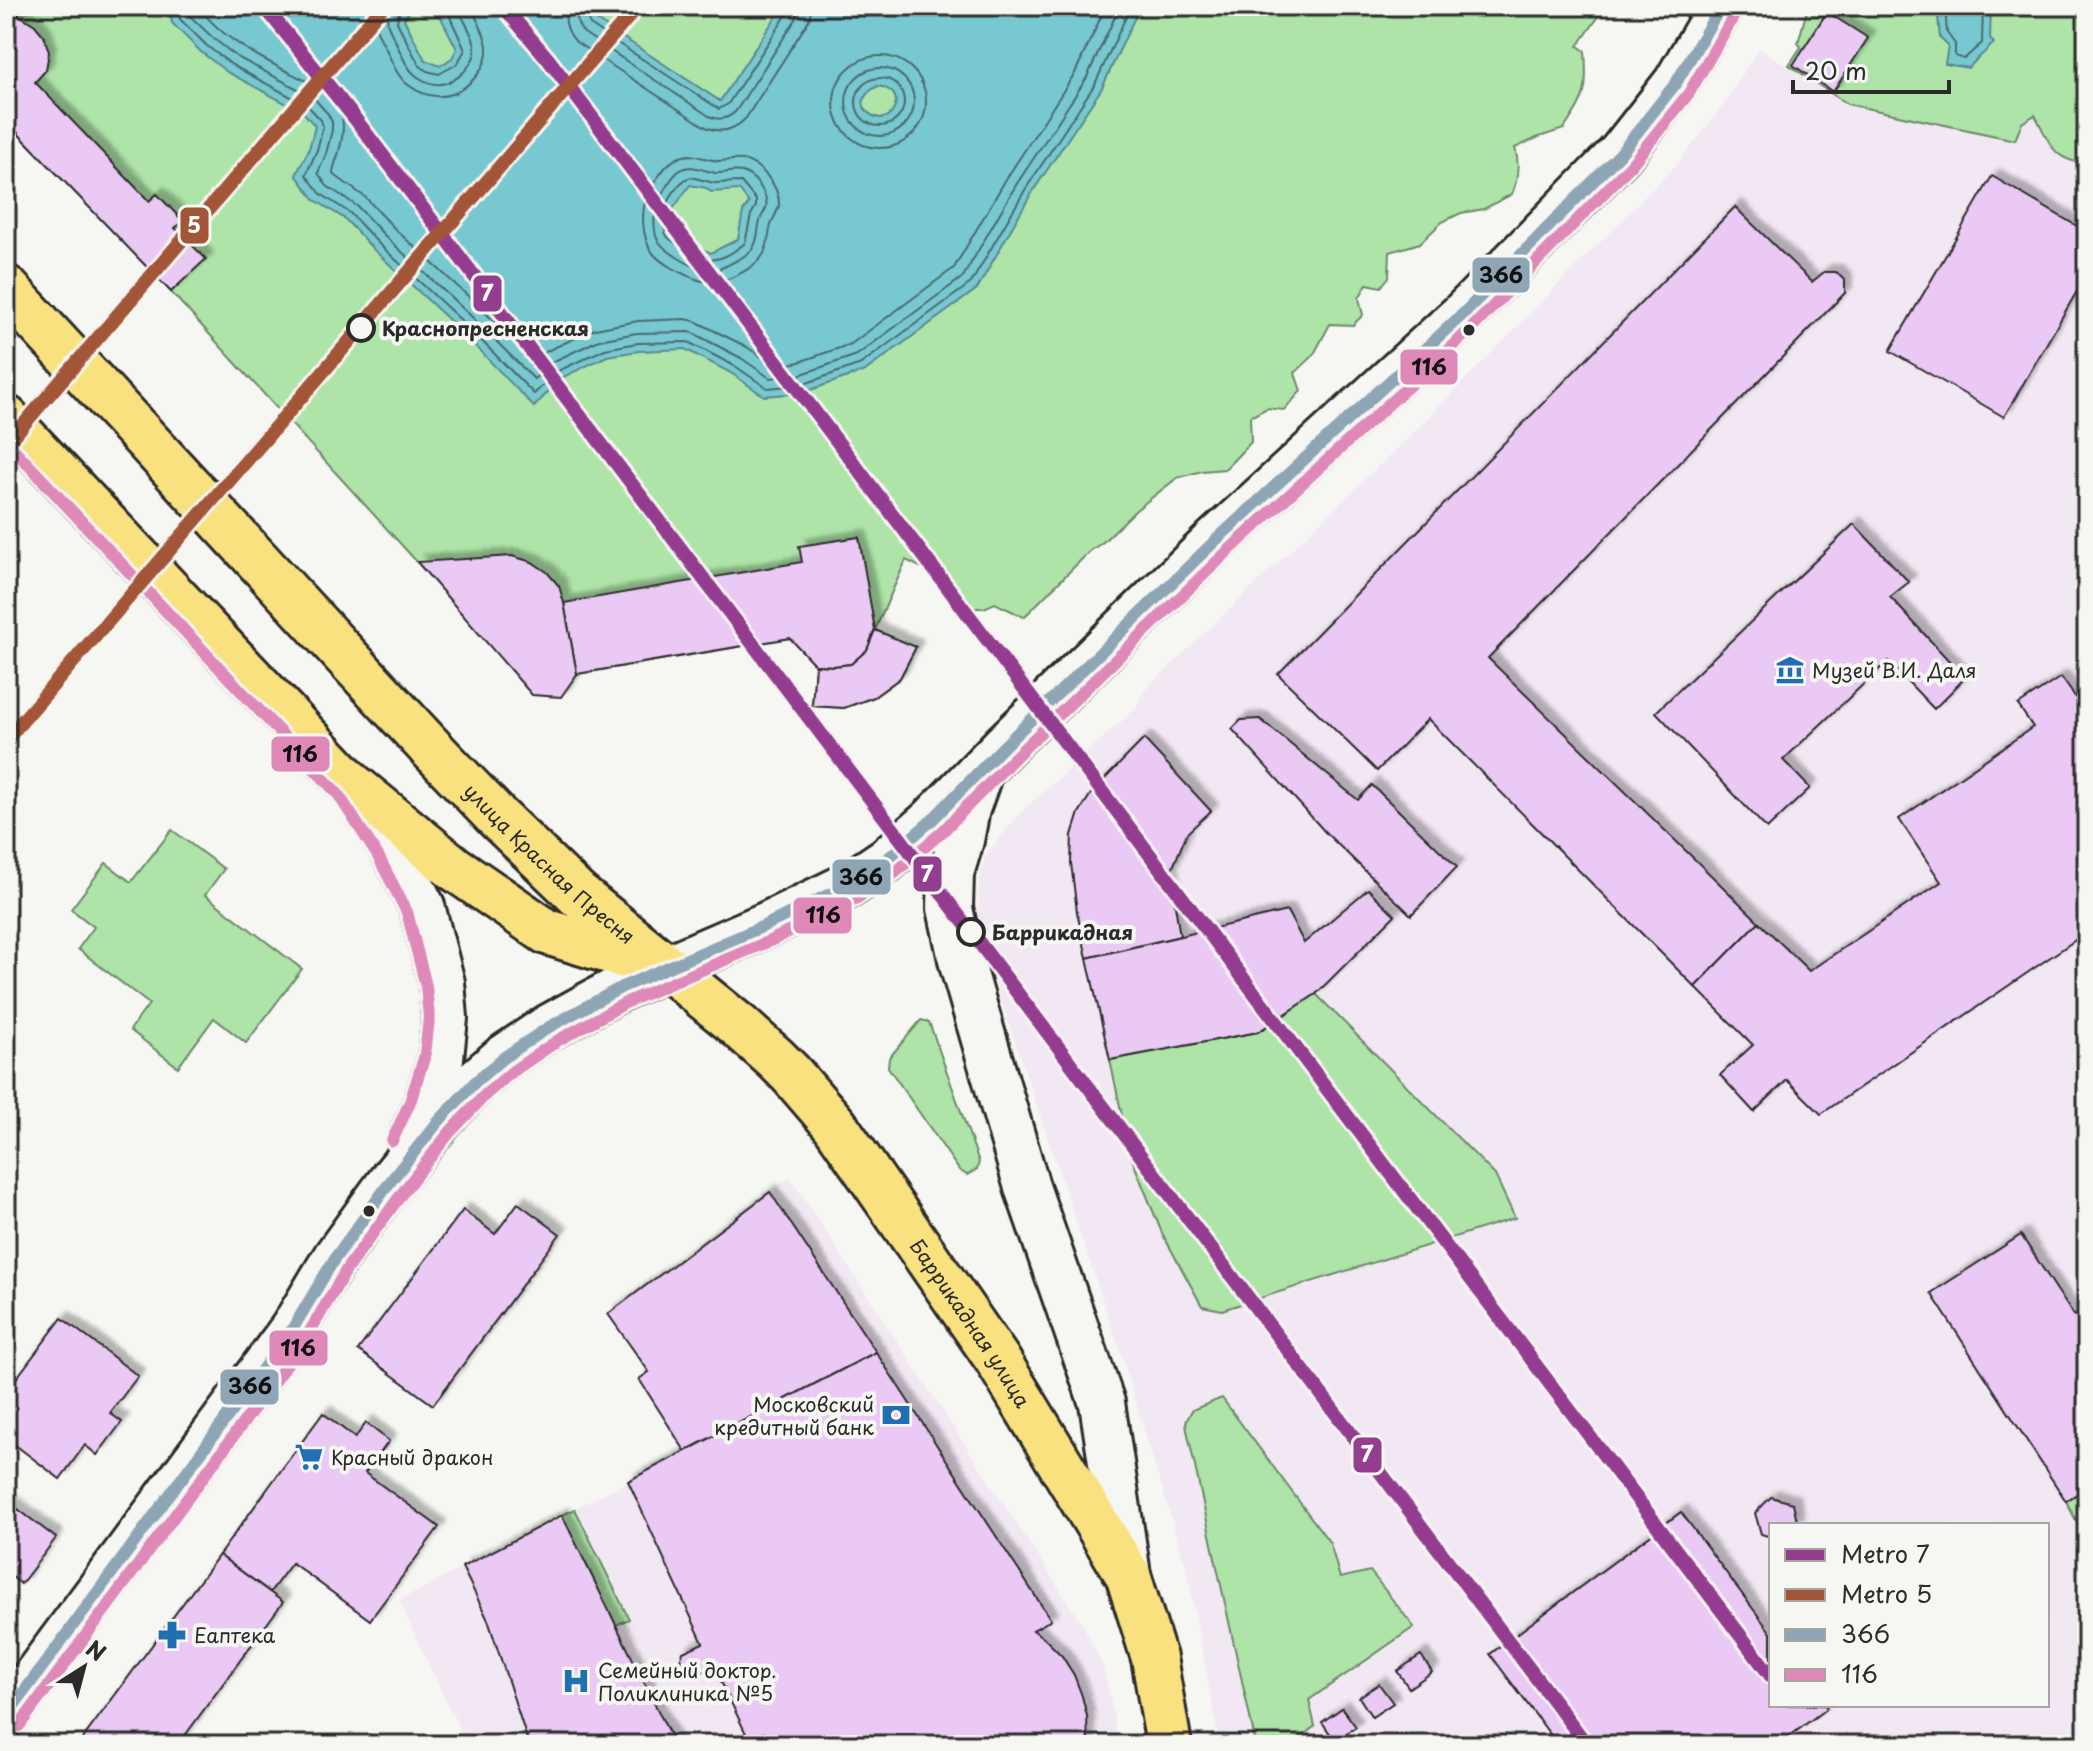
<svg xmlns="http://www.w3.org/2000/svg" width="2093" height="1751" font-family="'Playpen Sans',sans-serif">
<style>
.built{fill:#f2e8f3;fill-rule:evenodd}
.green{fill:#aee4a8;stroke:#6c886a;stroke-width:2}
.water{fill:#78c8d1;stroke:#59898f;stroke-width:2;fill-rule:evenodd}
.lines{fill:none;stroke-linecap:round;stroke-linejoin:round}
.shore{stroke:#4a6a6d;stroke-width:2}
.building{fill:#eac9f5;stroke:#2b2b2b;stroke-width:2;filter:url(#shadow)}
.secondary-casing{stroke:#2b2b2b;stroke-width:50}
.primary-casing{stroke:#2b2b2b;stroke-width:50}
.secondary{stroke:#f6f6f2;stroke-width:44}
.primary{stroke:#fae180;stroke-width:44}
.bus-1-casing{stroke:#f6f6f2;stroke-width:18}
.bus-2-casing{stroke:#f6f6f2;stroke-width:18}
.bus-1{stroke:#8da5b5;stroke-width:12}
.bus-2{stroke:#df89b9;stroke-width:12}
.metro-1-casing{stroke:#f6f6f2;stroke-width:20}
.metro-2-casing{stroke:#f6f6f2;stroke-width:20}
.metro-1{stroke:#943e90;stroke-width:14}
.metro-2{stroke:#a35539;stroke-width:14}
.stop-dot{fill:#f6f6f2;stroke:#2b2b2b;stroke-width:4}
.bus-dot{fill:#2b2b2b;stroke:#f6f6f2;stroke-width:3}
.labels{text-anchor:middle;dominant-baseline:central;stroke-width:8;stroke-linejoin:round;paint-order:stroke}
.stop-label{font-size:20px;font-weight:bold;fill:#2b2b2b;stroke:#f6f6f2;text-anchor:start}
.poi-label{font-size:20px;fill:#2b2b2b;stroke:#f6f6f2;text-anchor:start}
.street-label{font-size:20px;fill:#2b2b2b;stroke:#f6f6f2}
.line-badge{stroke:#f6f6f2;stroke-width:3}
.badge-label{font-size:22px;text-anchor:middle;font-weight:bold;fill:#fff}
.pale-badge-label{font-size:22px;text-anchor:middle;font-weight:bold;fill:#111}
</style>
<defs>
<filter id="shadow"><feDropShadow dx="7" dy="-7" stdDeviation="2" flood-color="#0004"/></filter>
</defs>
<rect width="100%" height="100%" fill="#f6f6f2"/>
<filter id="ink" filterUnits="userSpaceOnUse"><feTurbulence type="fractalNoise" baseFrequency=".0125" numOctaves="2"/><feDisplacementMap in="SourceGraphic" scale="16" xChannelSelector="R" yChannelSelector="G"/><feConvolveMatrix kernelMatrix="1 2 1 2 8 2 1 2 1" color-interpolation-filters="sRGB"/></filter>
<g filter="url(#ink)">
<g class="built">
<path d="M1759 48 1847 104 2016 139 2022 123 2066 95 2087 100V1487L2066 1501 2087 1542V1745H1220L1187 1570 1117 1342 987 959 978 915 979 883 985 857 1019 814 1136 708 1143 692 1405 441 1679 162 1724 104ZM1771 1525H2047V1705H1771Z"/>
<polygon points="790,1177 1084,1627 1103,1666 1114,1719 1117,1745 467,1745 399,1601 685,1451 639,1379 649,1371 608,1314"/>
</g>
<g class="green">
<path d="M6 6H1606L1578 46 1585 51C1588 93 1586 95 1564 129L1539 137 1515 148C1520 164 1518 179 1512 194L1484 209 1461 213 1442 222 1420 243 1390 252 1389 277 1381 287 1367 284 1359 298 1363 315 1353 325 1330 324 1313 356 1295 373 1301 391 1284 410 1267 408 1250 417 1251 442 1225 469 1202 471 1177 478 1136 510 1103 542 1090 551 1024 617 995 603 984 608H969L940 587 930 572 906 560 875 630 916 647 900 678 874 697 844 708 812 706 815 665 790 638 577 674 417 562 171 292 6 121Z"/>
<path d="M1808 6H2087V164C2051 160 2051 144 2035 115L2022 123 2015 140 1847 104 1789 65 1801 47 1798 43Z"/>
<polygon points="172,830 224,869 205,895 302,969 246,1043 214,1018 178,1067 130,1030 149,1004 78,949 94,927 71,909 106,863 131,882"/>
<polygon points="1316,994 1495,1175 1515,1218 1222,1310 1202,1306 1162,1233 1131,1157 1110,1060 1258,1032"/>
<polygon points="921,1020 929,1022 979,1162 977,1169 967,1175 959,1170 888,1067 889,1058"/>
<polygon points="1222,1398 1330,1543 1340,1578 1370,1571 1414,1627 1309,1700 1315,1726 1291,1745 1256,1745 1187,1430 1186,1422 1192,1410"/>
<polygon points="2087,1487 2087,1542 2066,1501"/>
<polygon points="575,1509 629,1619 616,1625 562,1515"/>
</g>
<g class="water">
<path d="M169 6H424L409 12 404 19 425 60 440 66 452 58 457 49 435 6H603L595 19 720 101 781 9 778 6H1140L1102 88 1031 194 977 289 865 371 802 393 764 396 731 373 685 349 639 351 607 356 561 378 534 407 459 329 374 250 345 219 315 200 296 175 309 149 315 126 304 113 227 72 201 52 172 23ZM878 86C888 88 899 94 895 106 888 135 840 104 878 86ZM690 185 706 188 711 192 739 190 749 203 743 212 738 239 711 253 693 245 674 232 673 209Z"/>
<polygon points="1937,6 1991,6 1990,39 1994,43 1968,68 1945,64 1948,46 1940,38"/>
</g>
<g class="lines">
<g class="shore">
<polyline points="177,6 180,19 207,46 232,65 308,106 321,120 323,127 317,150 306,175 321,194 350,213 380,245 464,323 534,394 558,371 605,349 638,343 688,342 735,366 767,388 801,385 861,364 971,283 1025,190 1095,84 1131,6"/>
<polyline points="187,6 189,15 213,38 237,57 313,97 328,114 332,122 332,130 326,154 318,173 327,186 357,206 387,238 471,316 534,379 552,362 599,340 637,333 691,332 741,358 770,378 799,375 857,355 963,277 1016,185 1086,79 1120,6"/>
<path d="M199 6C223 44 280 67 318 87 346 106 347 125 338 155 336 162 333 167 333 174L365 197 395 229 480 307 532 361H535L547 351 595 329 638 321 685 319 695 321 747 347 773 365 796 363 851 344 954 268 1006 179 1075 73 1106 6"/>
<path d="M378 6C372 22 377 33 385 47 391 59 396 75 407 84 416 91 429 97 441 96 464 95 489 69 487 46 485 32 476 18 470 6"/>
<path d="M391 6C384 19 388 28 395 40 401 53 406 69 418 77 424 81 433 85 441 84 457 83 478 62 475 45 472 32 462 18 457 6"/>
<polyline points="404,6 398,15 397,22 419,65 427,71 439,74 457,64 465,50 445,6"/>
<path d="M567 6C563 20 566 31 576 42L704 126C720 134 734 131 746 118L806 25 810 17 811 6"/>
<path d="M581 6C575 16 576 25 584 33L709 116C719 121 728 119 736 111L796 19 799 6"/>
<polyline points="593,6 587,17 590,25 719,109 728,104 787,14 788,6"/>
<polyline points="1945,6 1947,33 1955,44 1955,56 1964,59 1982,43 1983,6"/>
<circle cx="880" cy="102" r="46"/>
<circle cx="880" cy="102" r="34"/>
<circle cx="880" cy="102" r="24"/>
<path d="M689 155C699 156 709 160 719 161 727 161 735 159 743 160 761 164 780 187 779 205 778 212 774 216 772 222 767 236 770 251 757 262 747 271 727 282 713 282 703 283 693 278 684 274 656 261 644 251 643 220 643 203 647 194 656 180 665 167 672 157 689 155Z"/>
<path d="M691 167C699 168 707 171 715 173 725 174 735 169 745 173 756 178 769 195 766 208 765 212 762 215 761 218 757 228 759 239 753 248 748 256 737 260 728 265 723 267 717 271 711 271 697 271 660 250 656 236 651 214 657 201 668 184 675 174 679 168 691 167Z"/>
<path d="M691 177 714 183 741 182 756 200V206L751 215 745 243C721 263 708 265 682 247 678 244 670 241 667 236 657 219 673 182 691 177Z"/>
</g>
</g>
<g class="building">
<polygon points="6,11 19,15 35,25 44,36 49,52 46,70 35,82 149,201 157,194 183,221 175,228 206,259 171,292 6,121"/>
<polygon points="1827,12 1868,38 1833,92 1793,65"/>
<polygon points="1992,176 2087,232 2087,274 2004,417 1890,351"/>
<polygon points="1735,207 1812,282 1824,272 1836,272 1845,281 1845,293 1488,658 1759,922 1695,987 1428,719 1377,771 1278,674"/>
<polygon points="1854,524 1909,582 1890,597 1965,678 1934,709 1888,661 1783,760 1810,788 1767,829 1656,712"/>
<polygon points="859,537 875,630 867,650 851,664 834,666 815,665 790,638 577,674 564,603 802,562 799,546"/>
<polygon points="512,556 532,562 547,572 559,586 564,603 577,674 561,697 532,695 417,562"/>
<polygon points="875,630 916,647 900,678 874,697 844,708 812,706 815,665 834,666 851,664 867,650"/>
<polygon points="2061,677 2076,698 2087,690 2087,932 1821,1114 1787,1080 1754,1112 1720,1075 1753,1045 1695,987 1759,922 1809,971 1941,882 1899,819 2033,727 2018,705"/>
<polygon points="1260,719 1358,800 1372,785 1457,867 1411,915 1326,833 1232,729 1241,720"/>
<polygon points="1144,739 1211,811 1187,833 1170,874 1180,936 1087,958 1077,912 1071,863 1072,835 1079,813 1092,792"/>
<polygon points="1368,889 1395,915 1316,994 1258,1032 1110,1060 1087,958 1287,911 1304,943"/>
<polygon points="770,1192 876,1352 685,1451 639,1379 649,1372 608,1314"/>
<polygon points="518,1203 560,1234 433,1405 358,1350 463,1210 495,1234"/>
<polygon points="2021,1235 2074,1316 2087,1308 2087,1487 2066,1501 1931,1293"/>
<polygon points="62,1318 138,1376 110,1413 122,1422 97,1455 85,1445 60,1479 6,1438 6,1392"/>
<polygon points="876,1352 1051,1620 1033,1630 1046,1640 1062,1656 1074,1675 1082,1696 1087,1716 1088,1745 769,1745 763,1733 749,1740 714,1667 694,1676 686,1673 680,1660 683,1652 703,1643 628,1481"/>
<polygon points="323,1413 355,1438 366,1423 389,1441 365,1473 439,1527 370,1620 292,1563 270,1592 219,1555"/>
<polygon points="1771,1497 1793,1503 1798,1525 1771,1525 1771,1537 1761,1534 1755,1513"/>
<polygon points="6,1500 56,1538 21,1584 6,1572"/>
<polygon points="1681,1512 1771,1633 1771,1705 1825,1705 1827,1708 1778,1745 1558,1745 1490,1654"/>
<polygon points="562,1515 671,1737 675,1745 529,1745 488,1620 462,1567"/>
<polygon points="219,1555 283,1602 178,1745 78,1745"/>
<polygon points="1421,1655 1432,1672 1409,1688 1397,1671"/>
<polygon points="1379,1684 1393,1703 1372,1717 1359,1697"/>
<polygon points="1342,1708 1356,1727 1335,1741 1322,1722"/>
</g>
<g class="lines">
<defs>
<g id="secondary">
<polyline points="979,775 967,809 961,840 951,873 950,908 962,964 1027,1187 1102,1403 1128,1575"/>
<polyline points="358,794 392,848 422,906 442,983 445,1018 441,1058 425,1108 412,1136"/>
<polyline points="6,1716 293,1328 335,1258 393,1178 438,1122 475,1082 503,1058 549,1027 587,1006 622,987 766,925 849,885 886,860 932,820 1004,746 1216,540 1462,315 1620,154 1676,83 1721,6"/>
</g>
<g id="primary">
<path id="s1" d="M6 288 429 746 499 819 578 895 738 1025 776 1059 791 1074 835 1125 997 1359 1128 1575 1154 1658 1169 1745"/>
<polyline points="6,418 351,784 454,868 547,932 645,962"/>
</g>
</defs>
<use href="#secondary" class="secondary-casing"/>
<use href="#primary" class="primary-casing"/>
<use href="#secondary" class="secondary"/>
<use href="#primary" class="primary"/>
<defs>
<polyline id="bus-1" points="6,1716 293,1328 335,1258 393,1178 438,1122 475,1082 503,1058 549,1027 622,987 766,925 849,885 886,860 932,820 1004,746 1216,540 1462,315 1620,154 1676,83 1721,6"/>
<g id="bus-2">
<polyline points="6,441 338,794 378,856 407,912 426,986 429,1018 425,1055 410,1102 392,1141"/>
<polyline points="19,1726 306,1338 348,1267 406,1188 450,1132 486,1094 513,1071 557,1041 629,1001 772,940 856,899 896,872 943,831 1015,757 1227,552 1473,327 1631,165 1689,93 1735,14"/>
</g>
</defs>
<use href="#bus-1" class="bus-1-casing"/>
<use href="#bus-2" class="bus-2-casing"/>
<use href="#bus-1" class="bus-1"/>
<use href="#bus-2" class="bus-2"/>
<defs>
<g id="metro-1">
<polyline points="264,6 353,116 1587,1745"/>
<polyline points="503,6 548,59 1771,1676"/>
</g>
<g id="metro-2">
<polyline points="6,445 383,6"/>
<polyline points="6,740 638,6"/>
</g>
</defs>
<use href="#metro-1" class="metro-1-casing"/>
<use href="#metro-2" class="metro-2-casing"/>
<use href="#metro-1" class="metro-1"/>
<use href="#metro-2" class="metro-2"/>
</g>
</g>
<defs>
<symbol id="museum-bare" viewBox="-9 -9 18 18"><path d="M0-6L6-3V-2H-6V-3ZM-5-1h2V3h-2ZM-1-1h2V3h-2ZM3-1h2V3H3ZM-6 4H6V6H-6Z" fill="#1f6fb2" stroke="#f6f6f2" stroke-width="2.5" paint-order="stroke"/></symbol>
<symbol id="bank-bare" viewBox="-9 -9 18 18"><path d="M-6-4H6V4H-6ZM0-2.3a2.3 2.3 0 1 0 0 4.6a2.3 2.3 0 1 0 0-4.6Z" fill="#1f6fb2" stroke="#f6f6f2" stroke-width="2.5" paint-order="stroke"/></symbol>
<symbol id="supermarket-bare" viewBox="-9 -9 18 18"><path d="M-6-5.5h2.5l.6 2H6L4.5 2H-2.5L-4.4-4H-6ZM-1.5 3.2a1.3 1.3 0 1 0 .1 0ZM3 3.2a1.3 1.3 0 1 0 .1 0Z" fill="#1f6fb2" stroke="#f6f6f2" stroke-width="2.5" paint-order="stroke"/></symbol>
<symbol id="pharmacy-bare" viewBox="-9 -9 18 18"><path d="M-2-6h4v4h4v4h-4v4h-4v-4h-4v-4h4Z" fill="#1f6fb2" stroke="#f6f6f2" stroke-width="2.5" paint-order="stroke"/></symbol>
<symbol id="hospital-bare" viewBox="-9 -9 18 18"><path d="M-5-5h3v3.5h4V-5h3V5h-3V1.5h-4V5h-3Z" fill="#1f6fb2" stroke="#f6f6f2" stroke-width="2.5" paint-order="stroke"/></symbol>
</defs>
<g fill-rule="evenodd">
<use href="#museum-bare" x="1770" y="650" width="40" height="40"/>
<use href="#bank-bare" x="876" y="1395" width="40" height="40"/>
<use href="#supermarket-bare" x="289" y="1437" width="40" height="40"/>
<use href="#pharmacy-bare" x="152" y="1615" width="40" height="40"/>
<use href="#hospital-bare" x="556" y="1661" width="40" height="40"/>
</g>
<g class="stop-dot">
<circle cx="361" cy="328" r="13"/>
<circle cx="971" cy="932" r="13"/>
</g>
<g class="bus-dot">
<circle cx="1469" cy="330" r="7"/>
<circle cx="369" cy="1211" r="7"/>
</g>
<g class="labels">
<g class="stop-label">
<text x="382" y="328">Краснопресненская</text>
<text x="992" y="932">Баррикадная</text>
</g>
<g class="poi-label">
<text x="1812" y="670">Музей В.И. Даля</text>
<text x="874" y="1404" text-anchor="end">Московский<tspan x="874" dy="23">кредитный банк</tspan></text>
<text x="331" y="1457">Красный дракон</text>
<text x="194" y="1635">Еаптека</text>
<text x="598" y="1670">Семейный доктор.<tspan x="598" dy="23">Поликлиника №5</tspan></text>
</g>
<g class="street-label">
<text stroke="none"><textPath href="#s1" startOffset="792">улица Красная Пресня</textPath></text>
<text stroke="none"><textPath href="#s1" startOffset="1420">Баррикадная улица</textPath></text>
</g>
</g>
<g class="line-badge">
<rect x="179" y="206" width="31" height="39" rx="8" fill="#a35539"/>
<rect x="1471" y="256" width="60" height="38" rx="8" fill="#8da5b5"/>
<rect x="472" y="274" width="31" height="39" rx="8" fill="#943e90"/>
<rect x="1399" y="348" width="60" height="38" rx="8" fill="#df89b9"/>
<rect x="270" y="735" width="61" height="38" rx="8" fill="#df89b9"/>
<rect x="912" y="855" width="31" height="38" rx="8" fill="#943e90"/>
<rect x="831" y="858" width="61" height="38" rx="8" fill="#8da5b5"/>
<rect x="792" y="896" width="61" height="39" rx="8" fill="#df89b9"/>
<rect x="268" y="1329" width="61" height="38" rx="8" fill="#df89b9"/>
<rect x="219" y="1368" width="61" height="38" rx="8" fill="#8da5b5"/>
<rect x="1352" y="1436" width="31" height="38" rx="8" fill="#943e90"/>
</g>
<g class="badge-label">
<text x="194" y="233">5</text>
<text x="487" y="301">7</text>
<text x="927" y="882">7</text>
<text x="1367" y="1462">7</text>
</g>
<g class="pale-badge-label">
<text x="1501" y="283">366</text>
<text x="1429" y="375">116</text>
<text x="300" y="762">116</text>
<text x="861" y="885">366</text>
<text x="823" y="923">116</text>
<text x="298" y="1356">116</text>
<text x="250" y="1394">366</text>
</g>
<rect width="2093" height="1751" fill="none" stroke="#f6f6f2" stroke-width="32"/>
<rect x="16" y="16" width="2061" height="1719" fill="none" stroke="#2b2b2b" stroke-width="3" filter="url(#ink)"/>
<rect x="1769" y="1523" width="280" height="184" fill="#f6f6f2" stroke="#a5a5a2" stroke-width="2"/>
<rect x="1785" y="1549" width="40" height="12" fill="#943e90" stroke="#a5a5a2" stroke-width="2"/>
<text x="1841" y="1563" font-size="24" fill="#2b2b2b">Metro 7</text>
<rect x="1785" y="1589" width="40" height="12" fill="#a35539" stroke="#a5a5a2" stroke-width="2"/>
<text x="1841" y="1603" font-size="24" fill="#2b2b2b">Metro 5</text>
<rect x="1785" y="1629" width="40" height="12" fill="#8da5b5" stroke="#a5a5a2" stroke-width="2"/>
<text x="1841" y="1643" font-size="24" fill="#2b2b2b">366</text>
<rect x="1785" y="1669" width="40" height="12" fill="#df89b9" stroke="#a5a5a2" stroke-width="2"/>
<text x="1841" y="1683" font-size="24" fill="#2b2b2b">116</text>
<g transform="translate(84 1667) rotate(36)" stroke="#f6f6f2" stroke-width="6" paint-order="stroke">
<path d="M0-6L14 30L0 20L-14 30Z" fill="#2b2b2b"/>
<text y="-12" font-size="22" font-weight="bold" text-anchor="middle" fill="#2b2b2b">N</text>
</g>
<path d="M1793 80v12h156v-12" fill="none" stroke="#2b2b2b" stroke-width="4"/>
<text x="1805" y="80" font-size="24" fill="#2b2b2b" stroke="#f6f6f2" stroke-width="6" paint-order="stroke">20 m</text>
</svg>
